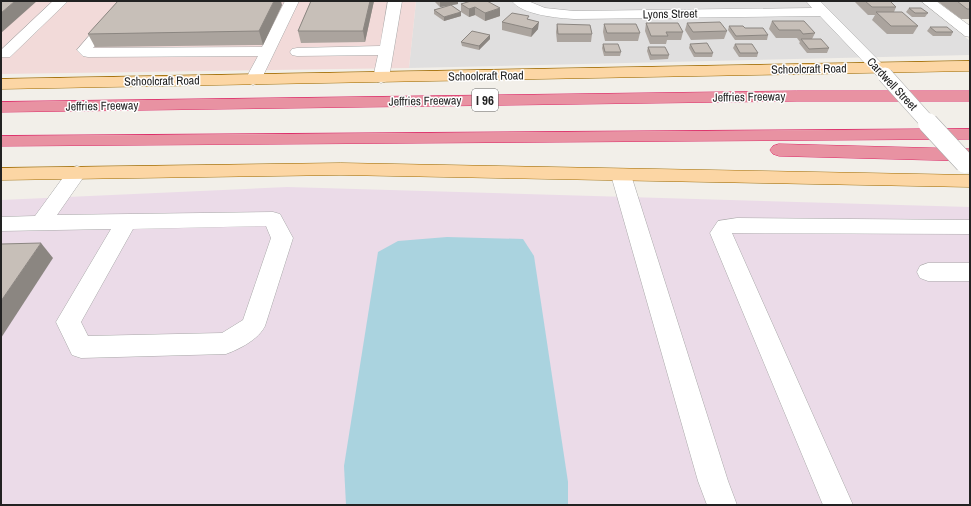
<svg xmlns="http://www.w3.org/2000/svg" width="971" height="506" font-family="'Archivo Narrow',sans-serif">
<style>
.residential{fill:#e0dfdf}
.commercial{fill:#f2dad9}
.industrial{fill:#ebdbe8}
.water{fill:#aad3df}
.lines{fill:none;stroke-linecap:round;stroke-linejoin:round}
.minor-casing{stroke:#a9a9a9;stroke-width:1}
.major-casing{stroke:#a06b00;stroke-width:1}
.highway-casing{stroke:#dc2a67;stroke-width:1}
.minor{fill:#fff;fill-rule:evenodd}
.major{fill:#fcd6a4;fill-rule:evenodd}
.highway{fill:#e892a2;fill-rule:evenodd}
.minor-bridge-far1-casing{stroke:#a9a9a9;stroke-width:16;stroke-linecap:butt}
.minor-bridge-casing{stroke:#a9a9a9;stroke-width:21;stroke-linecap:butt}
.minor-bridge-far1{stroke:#fff;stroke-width:15}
.minor-bridge{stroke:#fff;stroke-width:20}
.wall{fill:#aba49e}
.shaded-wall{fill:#8b8681}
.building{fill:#c7bfb8;stroke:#8b8681}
.labels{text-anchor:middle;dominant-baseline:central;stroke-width:3;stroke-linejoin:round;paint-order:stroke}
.far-street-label{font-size:12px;fill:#222;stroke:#fff}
.shield{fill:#fff;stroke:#646464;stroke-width:1}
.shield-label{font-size:13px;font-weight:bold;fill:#222}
</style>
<rect width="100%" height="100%" fill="#f2efe9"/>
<polygon class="residential" points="416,1 920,1 970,41 970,55 409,68"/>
<polygon class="commercial" points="1,1 416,1 409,68 1,74"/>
<polygon class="industrial" points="287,187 970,207 970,505 1,505 1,200"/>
<polygon class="water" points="447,237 523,239 534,256 568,482 568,505 346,505 344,466 378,252 398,241"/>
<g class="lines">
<defs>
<g id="minor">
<polygon points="53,1 68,1 10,57 1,57 1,50"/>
<polygon points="119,1 133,1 93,48 262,47 285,1 299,1 261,80 259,83 253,85 247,83 245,80 258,56 88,57 83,56 77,50"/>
<polygon points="388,1 402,1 389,78 387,81 381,83 375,81 373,78 378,55 297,56 292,55 290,52 292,49 297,48 380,46"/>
<path d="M512 1H528L545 8 574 11 812 8 806 1H820L893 75 891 78 885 80 879 78 820 16 574 19C558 18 522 15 512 1Z"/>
<polygon points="921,1 936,1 970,26 970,37 965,36"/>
<path d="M77 166 84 168 87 172 57 215 273 212 280 214 293 238 265 326C259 339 240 349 226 354L81 358 72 355 56 322 111 229 1 231V217L35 216 70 168ZM266 226 271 238 243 320 222 333 88 336 81 322 133 229Z"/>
<polygon points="621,169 628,171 631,175 728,481 737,505 707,505 698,481 611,175 614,171"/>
<polygon points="737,218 970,220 970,234 732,233 853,505 823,505 710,233 718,221"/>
<polygon points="928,263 970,263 970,281 928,281 920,278 917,272 920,266"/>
</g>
<g id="major">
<polygon points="970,61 970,71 1,89 1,79"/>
<polygon points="341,163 970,175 970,187 341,175 1,180 1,168"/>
</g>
<g id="highway">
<polygon points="797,91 970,91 970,101 797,101 1,112 1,102"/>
<polygon points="970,129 970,139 1,146 1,136"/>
<polygon points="779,144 970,149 970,161 779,156 773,154 770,150 773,146"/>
</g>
</defs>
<use href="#minor" class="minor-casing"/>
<use href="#major" class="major-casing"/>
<use href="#highway" class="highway-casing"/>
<use href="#minor" class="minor"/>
<use href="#major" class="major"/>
<use href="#highway" class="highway"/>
<defs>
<polyline id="minor-bridge-far1" points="885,75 929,124"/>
<polyline id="minor-bridge" points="928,123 965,163"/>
</defs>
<use href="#minor-bridge-far1" class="minor-bridge-far1-casing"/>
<use href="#minor-bridge" class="minor-bridge-casing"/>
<use href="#minor-bridge-far1" class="minor-bridge-far1"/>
<use href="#minor-bridge" class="minor-bridge"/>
</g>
<g class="wall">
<polygon points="311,1 374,1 365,42 301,43 298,31"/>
<polygon points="435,1 458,1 458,4 451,5 461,12 461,16 444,21 434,14 434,10 449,6 440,7 435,2"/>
<polygon points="471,1 500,16 485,21 475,15 469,17 461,12 461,4"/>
<polygon points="856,1 890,1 896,7 894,12 918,26 913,34 887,34 872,20 875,15 868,15 855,2"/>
<polygon points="937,1 970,1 970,19 961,19"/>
<polygon points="282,5 263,45 95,47 88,34"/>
<polygon points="909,8 928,13 925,17 912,17 906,12"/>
<polygon points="529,19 538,29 531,37 502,30 502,22"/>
<polygon points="772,21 815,33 812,39 829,48 827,53 807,53 799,43 800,42 797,38 776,38 769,29"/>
<polygon points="646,23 683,32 681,40 667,40 666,44 650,44 645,31"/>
<polygon points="687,23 727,31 724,39 691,40 685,30"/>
<polygon points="557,24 592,34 591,42 557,42 556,32"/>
<polygon points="604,24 640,33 638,41 605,41 603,32"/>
<polygon points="729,26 745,28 768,35 767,40 735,40 728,30"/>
<polygon points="930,27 953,32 951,36 933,36 927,31"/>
<polygon points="490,35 490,39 479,50 462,46 461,42"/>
<polygon points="603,44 621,52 620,56 604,56 602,48"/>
<polygon points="690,44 713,53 712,57 694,57 689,48"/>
<polygon points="735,44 758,53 757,57 739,57 733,48"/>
<polygon points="648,47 669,55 668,59 650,60 647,51"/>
</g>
<g class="shaded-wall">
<polygon points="15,1 37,1 1,33 1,13"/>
<polygon points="274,1 281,1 282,5 263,45 259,31"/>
<polygon points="370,1 374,1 365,42 363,31"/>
<polygon points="440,1 458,1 458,4 440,7"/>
<polygon points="475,7 475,15 469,17 469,9"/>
<polygon points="500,8 500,16 485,21 485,13"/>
<polygon points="461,12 461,16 444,21 444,17"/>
<polygon points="539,22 538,29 531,37 532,29"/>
<polygon points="490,35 490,39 479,50 479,46"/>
<polygon points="41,243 53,258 1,338 1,301"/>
</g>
<g class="building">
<polygon points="1,1 15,1 1,13"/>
<polygon points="118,1 274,1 259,31 88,34"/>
<polygon points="311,1 370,1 363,31 298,31"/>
<polygon points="471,1 487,1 500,8 485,13 475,7 469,9 461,4"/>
<polygon points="865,1 890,1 896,7 872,7"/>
<polygon points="957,1 970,1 970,9 967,9"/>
<polygon points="451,5 461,12 444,17 434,10"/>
<polygon points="909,8 921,8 928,13 915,13"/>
<polygon points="876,12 902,12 918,26 891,26"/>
<polygon points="512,13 529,16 527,19 539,22 532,29 502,22"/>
<polygon points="772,21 804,21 815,33 803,34 800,30 779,30"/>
<polygon points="720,22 727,31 693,32 687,23"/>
<polygon points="646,23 678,23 683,32 666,32 668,36 651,36"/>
<polygon points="557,24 590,25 592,34 558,34"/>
<polygon points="604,24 636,24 640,33 607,33"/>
<polygon points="729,26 743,26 745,28 763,28 768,35 736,36"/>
<polygon points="930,27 947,27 953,32 936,32"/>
<polygon points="472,31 490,35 479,46 461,42"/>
<polygon points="801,39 821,39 829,48 809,49"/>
<polygon points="707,43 713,53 695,53 690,44"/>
<polygon points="603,44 618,44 621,52 605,52"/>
<polygon points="735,44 752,44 758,53 740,53"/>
<polygon points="648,47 665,47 669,55 651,55"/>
<polygon points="41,243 1,301 1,244"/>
</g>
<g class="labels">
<g class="far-street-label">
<text transform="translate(670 14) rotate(-1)">Lyons Street</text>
<text transform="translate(809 69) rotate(-1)">Schoolcraft Road</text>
<text transform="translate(486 76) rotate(-1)">Schoolcraft Road</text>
<text transform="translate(162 81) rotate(-1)">Schoolcraft Road</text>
<text transform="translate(892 84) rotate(47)">Cardwell Street</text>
<text transform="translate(749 97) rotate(-1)">Jeffries Freeway</text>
<text transform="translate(425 101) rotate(-1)">Jeffries Freeway</text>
<text transform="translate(102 106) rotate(-1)">Jeffries Freeway</text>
</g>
<rect class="shield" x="472" y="89" width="26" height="22" rx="3"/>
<g class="shield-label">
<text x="485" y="100">I 96</text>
</g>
</g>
<rect width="971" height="506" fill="none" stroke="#222222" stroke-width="4"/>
</svg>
